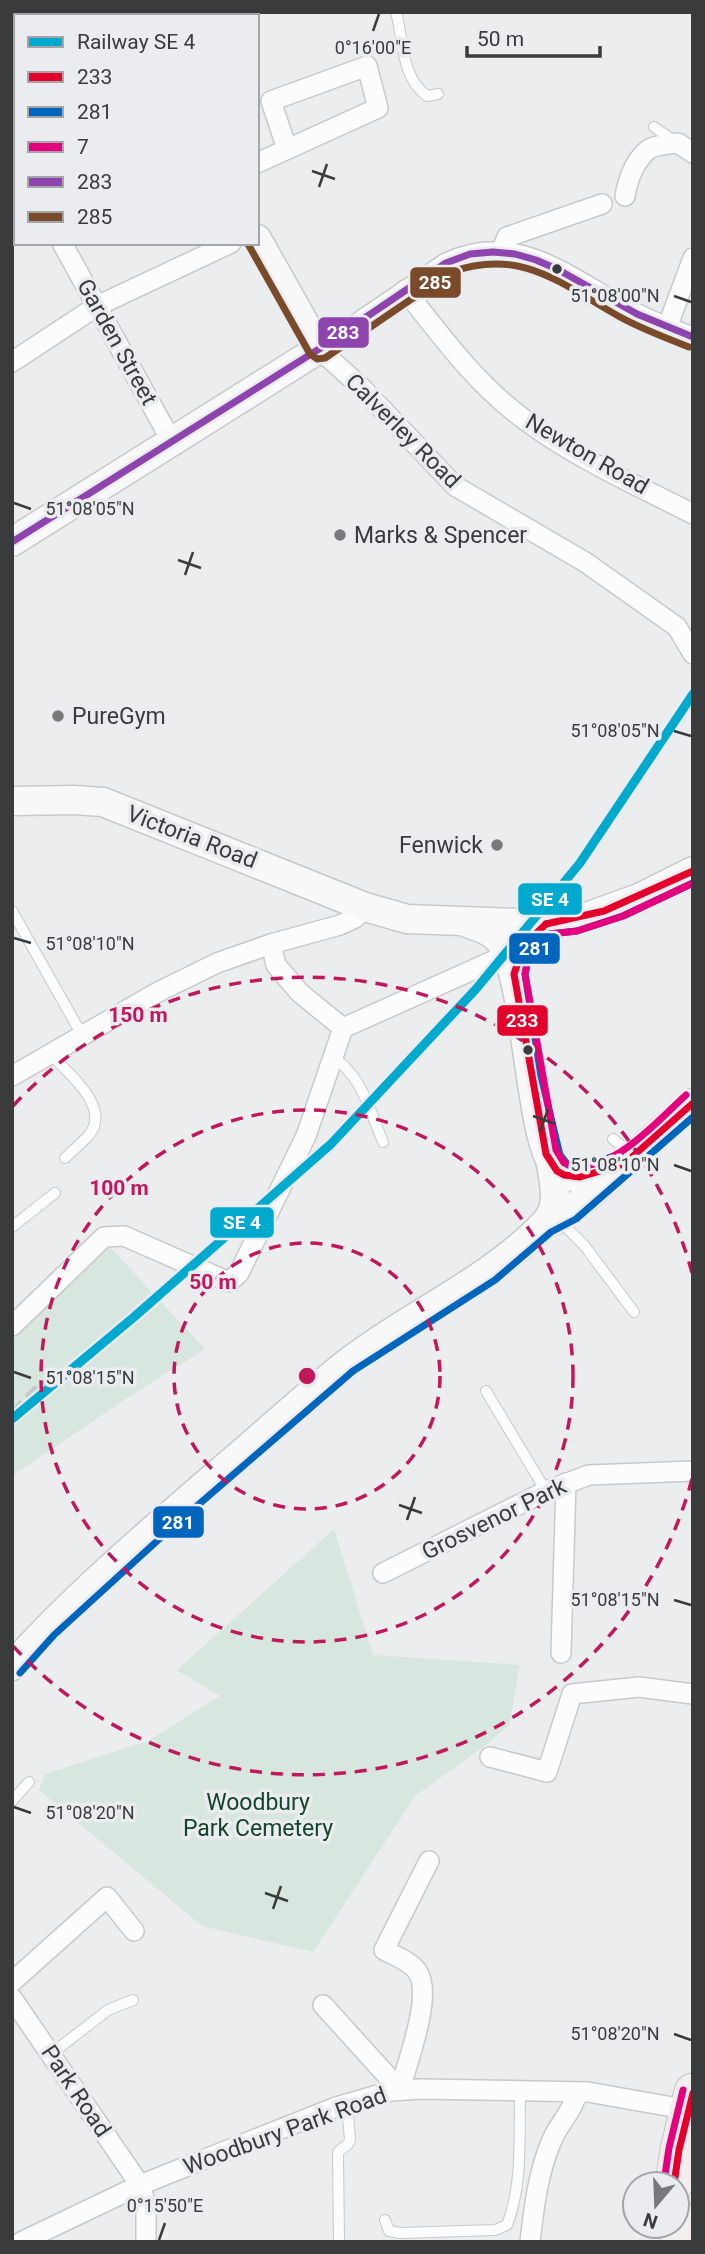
<svg xmlns="http://www.w3.org/2000/svg" width="705" height="2254" font-family="Roboto,sans-serif">
<style>
.green{fill:#d7e6de}
.lines{fill:none;stroke-linecap:round;stroke-linejoin:round}
.lane-casing{stroke:#c7c9ca;stroke-width:12}
.street-casing{stroke:#c7c9ca;stroke-width:22}
.secondary-casing{stroke:#c7c9ca;stroke-width:31}
.highway-casing{stroke:#c7c3c4;stroke-width:39}
.lane{stroke:#fcfcfd;stroke-width:10}
.street{stroke:#fcfcfd;stroke-width:19}
.secondary{stroke:#f9f8f8;stroke-width:28}
.highway{stroke:#f3efef;stroke-width:37}
.rail{stroke:#c6c7c7;stroke-width:5;stroke-dasharray:14 7;stroke-linecap:butt}
.bus-1-casing{stroke:#eaecf0;stroke-width:12}
.bus-2-casing{stroke:#eaecf0;stroke-width:12}
.bus-3-casing{stroke:#eaecf0;stroke-width:12}
.bus-4-casing{stroke:#eaecf0;stroke-width:12}
.bus-5-casing{stroke:#eaecf0;stroke-width:12}
.bus-1{stroke:#e4002b;stroke-width:7}
.bus-2{stroke:#0065bd;stroke-width:7}
.bus-3{stroke:#e5007d;stroke-width:7}
.bus-4{stroke:#8e44ad;stroke-width:7}
.bus-5{stroke:#7a4b2a;stroke-width:7}
.rail-1-casing{stroke:#eaecf0;stroke-width:14}
.rail-1{stroke:#00a9ce;stroke-width:9}
.ticks{fill:none;stroke:#3a3b3d;stroke-width:2.5}
.ring{fill:none;stroke:#c2185b;stroke-width:3.5;stroke-dasharray:12 9}
.bus-dot{fill:#3a3b3d;stroke:#eaecf0;stroke-width:2.5}
.poi-dot{fill:#78797b;stroke:#eaecf0;stroke-width:2.5}
.labels{text-anchor:middle;dominant-baseline:central;stroke-width:7;stroke-linejoin:round;paint-order:stroke}
.street-label{font-size:23px;fill:#3a3b3d;stroke:#eaecf0}
.poi-label{font-size:23px;fill:#3a3b3d;stroke:#eaecf0;text-anchor:start}
.park-label{font-size:23px;fill:#13452b;stroke:#eaecf0}
.ticks-label{font-size:18px;text-anchor:middle;fill:#3a3b3d;stroke:#eaecf0;stroke-width:7;stroke-linejoin:round;paint-order:stroke}
.centre{fill:#c2185b;stroke:#eaecf0;stroke-width:3.5}
.ring-label{font-size:21px;text-anchor:middle;font-weight:bold;fill:#c2185b;stroke:#eaecf0;stroke-width:7;stroke-linejoin:round;paint-order:stroke}
.line-badge{stroke:#eaecf0;stroke-width:2.5}
.badge-label{font-size:19px;text-anchor:middle;font-weight:bold;fill:#fff}
</style>
<rect width="100%" height="100%" fill="#ebedef"/>
<g class="green">
<polygon points="106,1243 205,1349 124,1400 12,1476 12,1336"/>
<polygon points="334,1529 373,1655 520,1665 509,1725 486,1745 415,1796 313,1952 202,1926 39,1790 45,1774 148,1741 220,1696 177,1670"/>
</g>
<g class="lines">
<defs>
<g id="lane">
<path d="M396 12C404 42 401 77 427 96L438 94"/>
<polyline points="654,127 674,141"/>
<polyline points="12,911 82,1035"/>
<path d="M50 1054C67 1072 112 1107 89 1135 82 1143 73 1150 65 1158"/>
<path d="M333 1058C361 1073 371 1114 383 1142"/>
<polyline points="613,1139 623,1147 636,1146"/>
<polyline points="559,1220 584,1245 634,1312"/>
<polyline points="12,1227 55,1193"/>
<polyline points="486,1391 546,1491"/>
<polyline points="12,1801 29,1782"/>
<polyline points="51,2054 108,2010 133,2000"/>
<path d="M385 2220 389 2231 400 2233 495 2230 507 2225C523 2184 519 2135 520 2092"/>
<polyline points="339,2242 338,2152 348,2144 350,2140 347,2103"/>
</g>
<g id="street">
<polyline points="48,16 50,12"/>
<polyline points="12,68 16,62"/>
<polyline points="12,154 16,160"/>
<polyline points="257,163 378,108 367,66 271,101 287,149"/>
<path d="M625 196C628 179 635 160 649 149 656 145 669 144 678 143L693 153"/>
<polyline points="62,243 172,442"/>
<polyline points="501,252 507,237 602,204"/>
<path d="M405 290C441 336 477 385 525 420 576 458 636 485 693 514"/>
<polyline points="667,328 693,258"/>
<path d="M693 337C668 328 643 318 619 304 563 273 512 231 446 263L319 349 361 387 455 486 585 562 636 598 677 627 693 654"/>
<polyline points="12,362 97,306 231,243"/>
<polyline points="271,944 276,965 300,993 343,1028"/>
<polyline points="343,1028 506,955"/>
<polyline points="12,1076 158,992 217,963 271,944 340,925 355,918 365,907"/>
<polyline points="12,1326 104,1237 124,1236 229,1282 239,1273 306,1136 343,1028"/>
<polyline points="383,1573 546,1491 589,1475 693,1471"/>
<polyline points="561,1653 566,1483"/>
<polyline points="490,1757 547,1772 572,1694 639,1687 693,1694"/>
<polyline points="12,1982 107,1897 134,1931"/>
<polyline points="12,1998 140,2185 146,2205 146,2242"/>
<polyline points="323,2005 400,2090"/>
<path d="M400 2090C407 2062 434 1994 417 1971 410 1961 395 1956 384 1950L429 1861"/>
<polyline points="21,2242 140,2185 336,2107 391,2091 420,2089 588,2092 689,2110"/>
<path d="M530 2242C534 2207 538 2172 552 2140 559 2123 574 2110 577 2092"/>
</g>
<g id="secondary">
<polyline points="136,12 138,16"/>
<polyline points="12,542 319,349 257,239"/>
<polyline points="12,801 74,800 103,802 365,907 407,919 546,924 575,921 639,898 693,871"/>
<path d="M467 923C478 927 491 930 499 940 531 981 527 1158 562 1174 582 1183 605 1171 624 1164"/>
<polyline points="545,1223 558,1219 586,1198 693,1103"/>
<path d="M12 1666C76 1595 149 1533 221 1471 263 1436 303 1398 346 1364 410 1314 487 1283 544 1224 561 1207 554 1185 551 1164"/>
</g>
<g id="highway">
<polyline points="674,2184 679,2150 693,2092"/>
<polyline points="677,2217 680,2242"/>
</g>
</defs>
<use href="#lane" class="lane-casing"/>
<use href="#street" class="street-casing"/>
<use href="#secondary" class="secondary-casing"/>
<use href="#highway" class="highway-casing"/>
<use href="#lane" class="lane"/>
<use href="#street" class="street"/>
<use href="#secondary" class="secondary"/>
<use href="#highway" class="highway"/>
<polyline class="rail" points="12,1412 40,1383"/>
<defs>
<g id="bus-1">
<polyline points="546,924 524,945 514,974 546,1154 557,1171 564,1175 580,1177 624,1164 693,1103"/>
<polyline points="546,924 604,911 693,871"/>
<polyline points="674,2184 679,2150 693,2093"/>
</g>
<g id="bus-2">
<polyline points="620,1154 587,1165 568,1165 560,1155 541,1076 525,974 529,954 550,934 577,931 623,916 693,883"/>
<polyline points="20,1673 54,1635 168,1531 353,1371 495,1280 551,1232 576,1219 693,1117"/>
</g>
<g id="bus-3">
<path d="M686 1095C657 1121 608 1180 564 1163L556 1150 525 974 529 954 550 934 577 931 623 916 693 883"/>
<polyline points="664,2182 669,2148 683,2090"/>
</g>
<polyline id="bus-4" points="12,542 319,349 446,263 470,254 493,252 515,254 536,260 557,269 637,314 693,337"/>
<path id="bus-5" d="M248 244 310 354 317 359 325 358 451 272C522 247 561 284 620 317 642 329 666 338 689 347"/>
</defs>
<use href="#bus-1" class="bus-1-casing"/>
<use href="#bus-2" class="bus-2-casing"/>
<use href="#bus-3" class="bus-3-casing"/>
<use href="#bus-4" class="bus-4-casing"/>
<use href="#bus-5" class="bus-5-casing"/>
<use href="#bus-1" class="bus-1"/>
<use href="#bus-2" class="bus-2"/>
<use href="#bus-3" class="bus-3"/>
<use href="#bus-4" class="bus-4"/>
<use href="#bus-5" class="bus-5"/>
<defs>
<polyline id="rail-1" points="12,1419 134,1317 331,1144 476,989 580,863 693,694"/>
</defs>
<use href="#rail-1" class="rail-1-casing"/>
<use href="#rail-1" class="rail-1"/>
</g>
<path class="ticks" d="M373 31 379 14M312 171 335 179M319 187 327 164M674 296 691 302M14 503 31 509M178 560 201 568M185 575 193 552M674 731 691 736M14 938 31 943M533 1116 556 1124M540 1132 548 1109M674 1165 691 1171M14 1372 31 1378M399 1505 422 1513M407 1520 415 1497M674 1600 691 1605M14 1807 31 1813M265 1893 288 1901M273 1909 281 1886M674 2034 691 2040M159 2240 165 2223"/>
<g class="ring">
<circle cx="307" cy="1376" r="133"/>
<circle cx="307" cy="1376" r="266"/>
<path d="M692 1479A399 399 0 0 1 13 1646M13 1106A399 399 0 0 1 692 1273"/>
</g>
<g class="bus-dot">
<circle cx="557" cy="269" r="6"/>
<circle cx="528" cy="1050" r="6"/>
</g>
<g class="poi-dot">
<circle cx="340" cy="535" r="7"/>
<circle cx="58" cy="716" r="7"/>
<circle cx="497" cy="845" r="7"/>
</g>
<g class="labels">
<g class="street-label">
<text transform="translate(117 342) rotate(61)">Garden Street</text>
<text transform="translate(403 431) rotate(45)">Calverley Road</text>
<text transform="translate(587 454) rotate(30)">Newton Road</text>
<text transform="translate(192 837) rotate(21)">Victoria Road</text>
<text transform="translate(494 1519) rotate(-26)">Grosvenor Park</text>
<text transform="translate(76 2091) rotate(56)">Park Road</text>
<text transform="translate(285 2131) rotate(-20)">Woodbury Park Road</text>
</g>
<g class="poi-label">
<text x="354" y="535">Marks &amp; Spencer</text>
<text x="72" y="716">PureGym</text>
<text x="483" y="845" text-anchor="end">Fenwick</text>
</g>
<g class="park-label">
<text x="258" y="1802">Woodbury<tspan x="258" dy="26">Park Cemetery</tspan></text>
</g>
</g>
<g class="ticks-label">
<text x="373" y="54">0°16'00"E</text>
<text x="615" y="302">51°08'00"N</text>
<text x="90" y="515">51°08'05"N</text>
<text x="615" y="737">51°08'05"N</text>
<text x="90" y="950">51°08'10"N</text>
<text x="615" y="1171">51°08'10"N</text>
<text x="90" y="1384">51°08'15"N</text>
<text x="615" y="1606">51°08'15"N</text>
<text x="90" y="1819">51°08'20"N</text>
<text x="615" y="2040">51°08'20"N</text>
<text x="165" y="2212">0°15'50"E</text>
</g>
<circle cx="307" cy="1376" r="10" class="centre"/>
<g class="ring-label">
<text x="138" y="1022">150 m</text>
<text x="119" y="1195">100 m</text>
<text x="213" y="1289">50 m</text>
</g>
<g class="line-badge">
<rect x="409" y="266" width="53" height="33" rx="7" fill="#7a4b2a"/>
<rect x="317" y="316" width="53" height="33" rx="7" fill="#8e44ad"/>
<rect x="517" y="882" width="66" height="34" rx="7" fill="#00a9ce"/>
<rect x="508" y="932" width="53" height="33" rx="7" fill="#0065bd"/>
<rect x="496" y="1004" width="53" height="33" rx="7" fill="#e4002b"/>
<rect x="209" y="1206" width="66" height="33" rx="7" fill="#00a9ce"/>
<rect x="152" y="1505" width="53" height="34" rx="7" fill="#0065bd"/>
</g>
<g class="badge-label">
<text x="435" y="289">285</text>
<text x="343" y="339">283</text>
<text x="550" y="906">SE 4</text>
<text x="535" y="955">281</text>
<text x="522" y="1027">233</text>
<text x="242" y="1229">SE 4</text>
<text x="178" y="1529">281</text>
</g>
<rect width="705" height="2254" fill="none" stroke="#3a3b3d" stroke-width="28"/>
<rect x="14" y="14" width="245" height="231" fill="#eaecf0" stroke="#a4a5a8" stroke-width="2"/>
<rect x="28" y="37" width="35" height="10" fill="#00a9ce" stroke="#a4a5a8" stroke-width="2"/>
<text x="77" y="49" font-size="21" fill="#3a3b3d">Railway SE 4</text>
<rect x="28" y="72" width="35" height="10" fill="#e4002b" stroke="#a4a5a8" stroke-width="2"/>
<text x="77" y="84" font-size="21" fill="#3a3b3d">233</text>
<rect x="28" y="107" width="35" height="10" fill="#0065bd" stroke="#a4a5a8" stroke-width="2"/>
<text x="77" y="119" font-size="21" fill="#3a3b3d">281</text>
<rect x="28" y="142" width="35" height="10" fill="#e5007d" stroke="#a4a5a8" stroke-width="2"/>
<text x="77" y="154" font-size="21" fill="#3a3b3d">7</text>
<rect x="28" y="177" width="35" height="10" fill="#8e44ad" stroke="#a4a5a8" stroke-width="2"/>
<text x="77" y="189" font-size="21" fill="#3a3b3d">283</text>
<rect x="28" y="212" width="35" height="10" fill="#7a4b2a" stroke="#a4a5a8" stroke-width="2"/>
<text x="77" y="224" font-size="21" fill="#3a3b3d">285</text>
<g transform="translate(656 2205) rotate(199)"><circle r="33" fill="#eaecf0" stroke="#a4a5a8" stroke-width="2"/>
<path d="M0-5L12 26L0 18L-12 26Z" fill="#78797b"/>
<text y="-10" font-size="19" font-weight="bold" text-anchor="middle" fill="#3a3b3d">N</text>
</g>
<path d="M467 46v10h133v-10" fill="none" stroke="#3a3b3d" stroke-width="3.5"/>
<text x="477" y="46" font-size="21" fill="#3a3b3d" stroke="#eaecf0" stroke-width="5" paint-order="stroke">50 m</text>
</svg>
